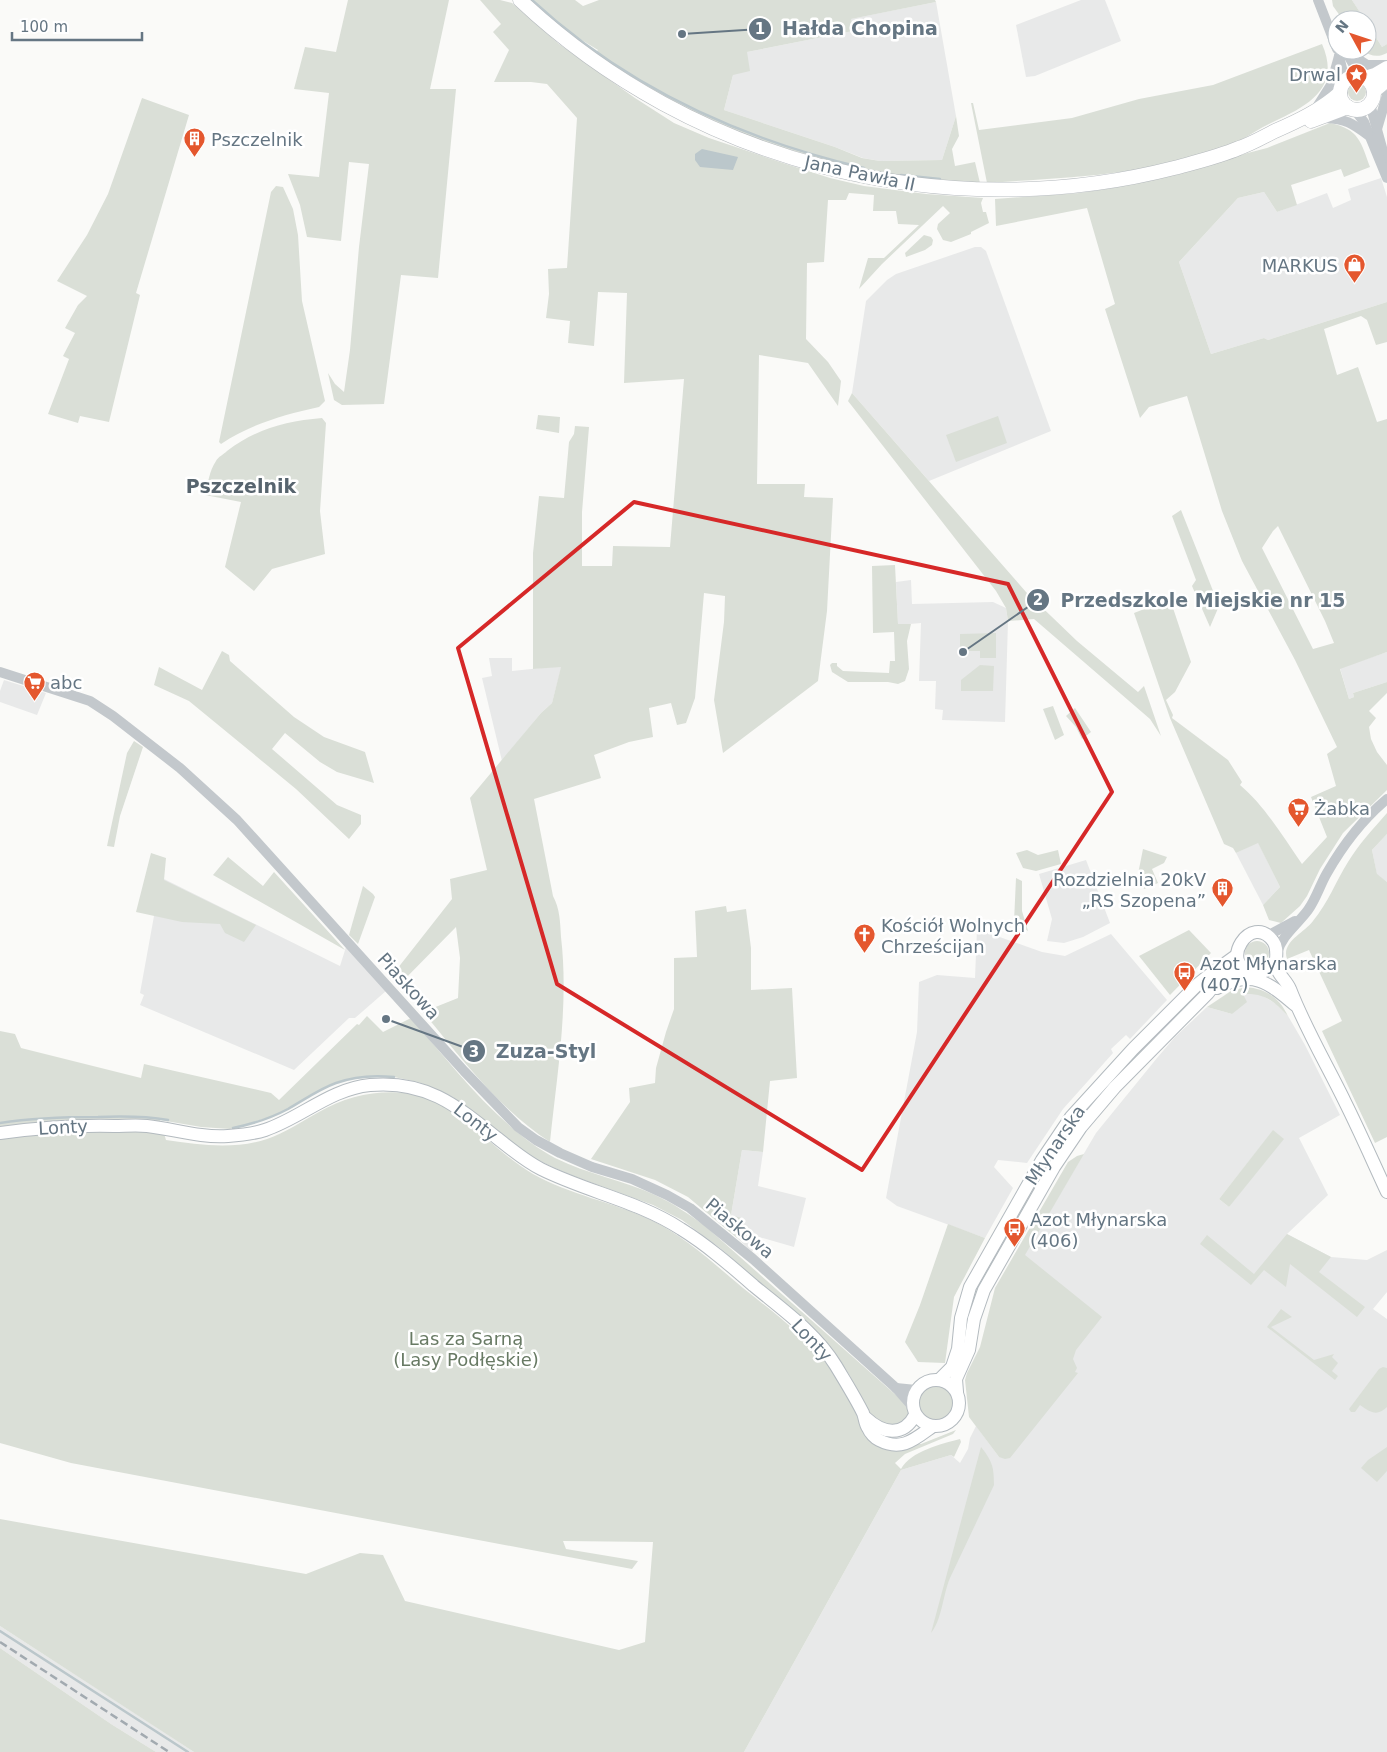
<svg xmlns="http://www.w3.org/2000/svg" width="1387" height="1752" font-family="'DejaVu Sans',sans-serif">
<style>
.built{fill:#e8e9e9;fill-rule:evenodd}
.green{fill:#dadfd7;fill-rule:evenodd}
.water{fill:#bbc7cb}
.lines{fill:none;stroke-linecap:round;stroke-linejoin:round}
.stream{stroke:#bbc7cb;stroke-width:2.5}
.secondary-casing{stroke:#b3babf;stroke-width:14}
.primary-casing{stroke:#b5babe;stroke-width:15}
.tertiary{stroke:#c3c8cc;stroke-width:10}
.secondary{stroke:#fff;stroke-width:12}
.primary{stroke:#fff;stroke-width:14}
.rail{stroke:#a2aab0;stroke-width:2.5;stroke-dasharray:8 4;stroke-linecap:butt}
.marked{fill:none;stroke:#d62828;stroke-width:4;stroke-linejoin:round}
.labels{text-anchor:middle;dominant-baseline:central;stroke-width:5;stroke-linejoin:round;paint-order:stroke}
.poi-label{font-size:18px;fill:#657683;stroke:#fff;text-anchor:start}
.street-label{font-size:18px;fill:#657683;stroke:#fff}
.park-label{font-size:18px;fill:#687a64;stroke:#fff}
.neighbourhood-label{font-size:19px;font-weight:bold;fill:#57646e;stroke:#fff}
.leader{fill:none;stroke:#657683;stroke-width:2}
.callout-dot{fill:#657683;stroke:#fff;stroke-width:2}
.mark-label{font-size:15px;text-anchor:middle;font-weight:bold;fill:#fff}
.callout-label{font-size:19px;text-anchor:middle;font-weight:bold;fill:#657683;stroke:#fff;stroke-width:5;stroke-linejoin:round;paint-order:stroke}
</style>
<rect width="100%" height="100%" fill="#fafaf8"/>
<g class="built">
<polygon points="1081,0 1105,0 1121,41 1035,76 1026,77 1016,25"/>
<polygon points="1352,0 1387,0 1387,44 1382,47 1367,23 1367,20 1365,20"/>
<polygon points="936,2 956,116 942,160 880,161 863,158 835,147 724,110 733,75 747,52 853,31 850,19"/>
<polygon points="1381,178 1387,197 1387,302 1268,340 1264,338 1211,354 1179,262 1238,198 1264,192 1277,212 1327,193 1333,208 1351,200 1348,189"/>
<polygon points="975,247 981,247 986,251 1051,431 929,481 852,393 866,301 887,280 896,274"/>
<polygon points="911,580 912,604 993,602 1006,608 1008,621 1005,722 942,720 943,710 935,709 936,681 919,681 921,623 898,625 896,582"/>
<polygon points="1387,652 1387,682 1353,693 1354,697 1349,699 1340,668"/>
<polygon points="489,658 512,658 512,671 561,666 561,669 552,703 541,713 502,761 482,678 492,676"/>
<polygon points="4,680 46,693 37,715 0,702 0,691"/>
<polygon points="1387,834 1387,882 1377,875 1372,850"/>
<polygon points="1258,842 1280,887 1263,905 1236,853"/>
<polygon points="1086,860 1110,923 1083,937 1064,943 1047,941 1052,919 1039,874"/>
<polygon points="164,879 340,966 346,947 386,991 355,1018 349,1018 294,1070 140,1005 144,995 140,993 154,916"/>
<polygon points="977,929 1042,952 1065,956 1111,934 1167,1000 1130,1039 1126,1035 1111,1049 1113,1053 1063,1109 1027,1163 998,1160 994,1167 1013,1188 985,1238 897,1206 886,1198 917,1032 919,982 937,975 975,978"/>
<path d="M1258 993 1276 1004 1288 1016 1305 1045 1340 1115 1299 1138 1328 1195 1287 1234 1331 1257 1367 1260 1387 1250V1292L1373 1309 1387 1319V1752H744L901 1470 951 1455 960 1463 968 1449 970 1438 976 1426 999 1457 989 1315 1096 1133 1157 1058 1175 1037 1207 1007 1232 1014 1243 994ZM1273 1131 1229 1207 1219 1199Z"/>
<polygon points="742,1150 763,1152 758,1186 806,1198 794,1247 759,1237 752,1252 737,1238 742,1231 731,1215"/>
<polygon points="0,1626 153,1725 194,1752 156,1752 111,1724 0,1648"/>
</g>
<g class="green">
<polygon points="348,0 449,0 430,89 456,89 438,278 401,275 384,404 342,405 334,400 328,373 335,384 344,392 350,350 359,247 369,164 349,162 341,241 307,237 300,205 288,174 319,177 329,93 294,89 305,47 336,52"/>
<path d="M480 0H500L512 3 559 44 635 98 674 123 709 138 783 163 830 178 864 186 926 194 983 198 981 203 983 212H986L989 223 971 232V234L951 242 943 240 937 229 938 224 950 213 943 206 882 264 859 289 868 258H884L919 225 898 224 896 211H873L874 195 849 193 846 200H828L824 262 807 263 806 339 828 362 841 381 838 406 808 363 759 355 757 484H805L804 497 833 498 827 611 818 681 723 753 714 700 724 622 725 596 704 593 695 698 686 723 677 725 671 703 649 708 653 737 629 742 594 755 601 778 534 799 553 896C560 909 560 922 561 937 569 1005 557 1074 550 1142 499 1109 461 1058 423 1012L458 998 460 958 456 927 398 986 390 978 452 899 450 879 487 870 470 798 541 713 552 703 561 667 533 669V553L539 496 564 498 569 442 574 434 575 426 589 427 582 512V566H612L613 546 670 547 684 379 624 383 627 293 598 292 594 346 568 343 570 321 546 318 549 294 548 269 567 268 577 118 547 84 531 82H494L509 50 493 32 501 24Z"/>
<polygon points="531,0 575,0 583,6 599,0 935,0 936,2 851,19 853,31 747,52 750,71 733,75 724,110 835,147 862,158 880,161 942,160 956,116 959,136 952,149 955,166 975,162 980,183 926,180 850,168 755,139 665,99 594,54 598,50 567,31"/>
<polygon points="1332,0 1352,0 1365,20 1343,20 1333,6"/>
<path d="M1367 23 1382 47 1387 44V53C1377 58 1371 56 1361 50H1367Z"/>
<path d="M1322 44C1343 92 1302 108 1267 125 1255 131 1245 139 1233 143 1155 176 1070 177 987 183L971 103H973L979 130 1072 118 1139 99 1213 85Z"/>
<circle cx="1357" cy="92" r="9"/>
<polygon points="142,98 189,115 136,293 140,295 109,422 80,416 78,423 48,414 69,359 63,356 75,333 65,328 78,305 87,296 57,281 87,235 108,194"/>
<path d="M1330 123C1359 129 1361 142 1370 167L1344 177 1341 169 1291 185 1297 205 1277 212 1264 192 1238 198 1179 262 1211 354 1264 338 1268 340 1387 302V342L1376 345 1367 320 1361 316 1324 329 1337 375 1358 367 1377 422 1387 419V652L1340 669 1349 699 1354 697 1353 693 1387 682V693L1369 711 1376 718 1369 727 1371 739 1377 752 1387 765V790L1343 833 1320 869 1307 896 1300 906 1281 923 1269 920 1263 905 1280 887 1258 843 1236 853 1233 848 1224 844 1170 718 1134 613 1170 599 1191 662 1175 692 1166 700 1173 715 1172 718 1228 760 1242 782 1240 785C1265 806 1283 837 1302 864L1327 837 1311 797 1336 786 1327 754 1337 747 1295 660 1242 561 1222 511 1187 396 1149 407 1140 418 1105 309 1115 304 1087 208 996 226 995 199 1079 193 1113 188 1267 148ZM1278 526 1325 621 1334 643 1313 649 1262 548 1273 531Z"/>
<path d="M276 186 283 187 293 209 298 235 302 301 325 401 319 407C283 415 251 424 221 444L219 442 271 192Z"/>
<polygon points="924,235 931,237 933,240 932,245 925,250 906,257 905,253"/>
<polygon points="852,393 1026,592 1077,641 1138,692 1144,686 1161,736 1150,719 1034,619 1008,621 1006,608 996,591 848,401"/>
<polygon points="538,415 560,417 559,433 536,429"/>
<polygon points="998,416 1007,443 956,462 946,435"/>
<path d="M322 418 326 423 320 511 325 554 272 569 254 591 225 567 241 502 205 495C208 484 209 471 216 461 218 457 224 454 227 451 256 429 286 421 322 418Z"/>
<polygon points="1181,510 1219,606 1210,627 1192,586 1196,580 1172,516"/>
<polygon points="895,565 898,624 911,624 907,641 909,669 905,681 898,684 888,682 848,682 832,672 830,665 832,663 837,663 837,666 843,671 889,673 890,661 895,661 894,632 873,633 872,566"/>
<polygon points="996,633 996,658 980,658 980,651 960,651 960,634"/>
<polygon points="222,651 229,655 230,661 294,717 324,737 365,752 374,783 337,772 320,762 285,733 272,749 337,805 361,815 361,824 349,839 296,789 189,701 154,685 159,667 202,690"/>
<polygon points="980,665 994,666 993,691 961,691 961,680"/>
<polygon points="1053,706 1064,735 1055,740 1043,709"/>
<polygon points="1075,708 1091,732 1082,739 1076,727 1066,716"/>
<polygon points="134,741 143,747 120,816 114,847 107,846 127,753"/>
<path d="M1387 813V834L1372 850 1377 874 1387 882V1137L1375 1143 1322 1031 1342 1021 1309 950 1287 959C1281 942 1304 933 1313 921 1328 903 1336 881 1348 862 1359 844 1373 829 1387 813Z"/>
<polygon points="1143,849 1167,857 1164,863 1152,869 1158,883 1144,889 1138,874"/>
<polygon points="1027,850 1038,855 1058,850 1061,864 1036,871 1023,868 1016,853"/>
<polygon points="151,853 166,858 164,880 256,925 244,942 225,933 220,924 182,922 136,912"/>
<polygon points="228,857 263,886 274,872 345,950 213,875"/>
<polygon points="1016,878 1022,881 1022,911 1028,931 1014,922"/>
<polygon points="363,886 373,894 375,897 358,944 349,935"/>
<polygon points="726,906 727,912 746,909 751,948 751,990 792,988 797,1078 770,1081 763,1152 742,1150 731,1215 745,1219 742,1231 737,1238 688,1197 655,1180 591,1159 630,1102 629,1088 655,1083 656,1068 666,1032 674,1009 674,958 697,957 695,911"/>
<polygon points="1189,930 1211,953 1170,995 1139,956"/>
<circle cx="1257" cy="953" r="12"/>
<polygon points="1226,967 1111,1086 996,1257 953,1375 949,1381 947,1379 976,1287 1054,1152 1076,1121 1108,1083 1201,987"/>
<path d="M1246 987C1266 989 1279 997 1288 1016 1273 1001 1266 993 1243 994L1247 1002 1232 1014 1207 1007 1231 991Z"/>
<path d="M367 1016 383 1032 411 1018C452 1065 499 1128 555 1158 587 1174 623 1180 655 1195 673 1203 688 1214 704 1225L906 1404C915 1424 902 1423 886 1427L867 1412 850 1376 834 1352 819 1334 720 1248 682 1220 653 1205 568 1174 531 1157 453 1097 438 1090 418 1082 394 1077 377 1076 359 1077 337 1083 315 1093 288 1109 270 1117 230 1129 201 1127 160 1120 166 1140C200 1145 233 1150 267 1139 285 1133 302 1121 319 1112 345 1097 375 1090 405 1093 456 1099 491 1150 533 1174 570 1195 613 1202 651 1220 686 1237 714 1264 743 1288 773 1312 804 1335 828 1365 845 1387 857 1414 871 1438L921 1444 956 1430 953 1434 905 1454 895 1463 901 1469C911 1451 941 1444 960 1439L961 1442 954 1457 951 1455 901 1470 744 1752H194L0 1626V1519L306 1574 360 1553 383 1555 405 1601 619 1650 645 1642 653 1542 563 1541 566 1549 638 1561 632 1569 71 1463 0 1443V1031L15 1034 21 1048 141 1078 144 1064 271 1093 279 1100 357 1024 359 1025Z"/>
<polygon points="1273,1130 1284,1139 1229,1207 1219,1199"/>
<polygon points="1084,1154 1025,1255 1102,1317 1076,1350 1073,1359 1077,1368 1075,1372 1078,1373 1010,1458 1005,1459 999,1457 969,1417 965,1380 967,1373 980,1347 995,1288 1068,1162 1077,1156"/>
<polygon points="948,1224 985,1238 954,1297 945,1363 918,1362 905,1342 920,1305"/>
<polygon points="1287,1234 1331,1257 1319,1272 1365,1307 1357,1317 1290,1264 1286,1287 1264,1270 1251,1285 1200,1244 1207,1235 1254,1274"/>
<polygon points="1281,1309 1292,1317 1271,1327 1314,1360 1334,1354 1332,1357 1338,1363 1332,1371 1338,1376 1335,1380 1267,1327"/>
<path d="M1383 1367 1387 1368V1407C1377 1417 1370 1412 1360 1405L1355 1412H1351L1349 1409 1379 1369Z"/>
<circle cx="936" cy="1403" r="17"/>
<path d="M981 1447C992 1461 994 1466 994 1485L950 1578C943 1594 942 1620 931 1633Z"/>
<polygon points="1387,1447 1387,1471 1377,1482 1361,1468 1368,1460"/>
<polygon points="0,1648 111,1724 156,1752 0,1752"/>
</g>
<polygon class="water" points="702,149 738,157 733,170 700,167 695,160 695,154"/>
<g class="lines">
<g class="stream">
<path d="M532 0C626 87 740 139 864 168"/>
<polyline points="901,175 940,179"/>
<path d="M0 1123C33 1118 65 1117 98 1117 122 1116 145 1116 168 1120"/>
<path d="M233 1128C253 1124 271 1118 288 1109 304 1100 319 1089 336 1083 355 1076 374 1075 394 1077"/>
<polyline points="0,1631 188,1752"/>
</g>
<defs>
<g id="secondary">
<path d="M1275 961C1270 969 1263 974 1253 972 1217 965 1251 911 1273 941 1280 951 1273 961 1278 971 1281 977 1287 982 1290 989 1305 1028 1327 1065 1345 1102 1360 1132 1373 1162 1387 1192"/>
<path d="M1217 988C1252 969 1268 982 1295 1005"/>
<path d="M0 1133C38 1128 76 1125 114 1126 125 1126 136 1125 147 1126 174 1129 200 1138 228 1136 241 1135 253 1134 265 1130 301 1118 330 1089 370 1085 426 1080 456 1105 497 1138 511 1149 525 1161 541 1169 587 1192 638 1201 681 1229 707 1245 731 1266 754 1286 783 1310 816 1333 836 1366 845 1381 855 1397 863 1413 865 1418 865 1424 868 1428 870 1433 875 1438 879 1440 902 1452 915 1439 933 1426"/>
<polyline points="940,1379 952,1367 958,1349 961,1318 970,1287 1042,1160 1071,1117 1133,1049 1198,984 1212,973 1237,955"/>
<circle cx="936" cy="1403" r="23"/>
<path d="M957 1392 956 1379 969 1350 974 1319 984 1290 1054 1167 1081 1127 1115 1087 1208 993C1218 980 1227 970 1244 967"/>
<path d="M866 1418C882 1433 903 1438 915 1415"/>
</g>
<g id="primary">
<path d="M520 0C693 163 943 227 1174 168 1196 162 1218 157 1239 148 1251 144 1263 137 1275 131 1298 121 1321 110 1340 93"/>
<circle cx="1357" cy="93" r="17"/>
<polyline points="1365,78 1375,75 1387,68"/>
<polyline points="1374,91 1387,80"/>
<polyline points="1311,121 1348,107"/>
</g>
</defs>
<use href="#secondary" class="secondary-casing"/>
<use href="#primary" class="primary-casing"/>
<g class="tertiary">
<polyline points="1318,0 1337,49"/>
<polyline points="1347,52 1367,65 1387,65"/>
<polyline points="1348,55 1360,76"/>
<polyline points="1339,56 1345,81"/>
<polyline points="1370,104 1387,166"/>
<polyline points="1317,107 1331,85 1339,56"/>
<polyline points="1355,110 1364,122 1387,178"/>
<path d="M1325 118C1346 119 1352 123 1368 135"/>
<polyline points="1377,129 1387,95"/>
<polyline points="0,672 90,701 113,716 180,768 237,820 464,1071 518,1127 536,1140 560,1153 592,1167 632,1179 667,1195 690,1208 753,1259 896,1388 912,1406"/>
<polyline points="1267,936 1295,921"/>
<path d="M1277 953C1282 935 1297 925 1308 910 1316 899 1320 885 1327 873 1343 845 1363 819 1387 799"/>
<polyline points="896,1388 916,1390"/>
</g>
<use href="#secondary" class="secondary"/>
<use href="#primary" class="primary"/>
<polyline class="rail" points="0,1642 169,1752"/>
</g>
<path class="marked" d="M634 502 1008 584 1112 792 862 1170 557 984 458 648Z"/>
<defs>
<symbol id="sight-pin" viewBox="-11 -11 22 30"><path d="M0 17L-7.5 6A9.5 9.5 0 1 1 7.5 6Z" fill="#e4572e" stroke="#fff"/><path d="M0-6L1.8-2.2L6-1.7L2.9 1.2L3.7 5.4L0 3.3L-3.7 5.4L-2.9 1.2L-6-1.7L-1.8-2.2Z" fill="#fff"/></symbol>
<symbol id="building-pin" viewBox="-11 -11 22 30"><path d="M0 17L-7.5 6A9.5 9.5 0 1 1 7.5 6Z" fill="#e4572e" stroke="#fff"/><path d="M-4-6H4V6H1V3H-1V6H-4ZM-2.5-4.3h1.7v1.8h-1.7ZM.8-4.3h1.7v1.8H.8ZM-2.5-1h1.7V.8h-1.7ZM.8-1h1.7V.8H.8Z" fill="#fff"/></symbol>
<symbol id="shop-pin" viewBox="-11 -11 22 30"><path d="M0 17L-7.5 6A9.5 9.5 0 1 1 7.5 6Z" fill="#e4572e" stroke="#fff"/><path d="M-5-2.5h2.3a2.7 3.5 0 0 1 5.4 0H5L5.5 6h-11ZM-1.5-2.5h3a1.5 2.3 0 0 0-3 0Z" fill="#fff"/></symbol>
<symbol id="supermarket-pin" viewBox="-11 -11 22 30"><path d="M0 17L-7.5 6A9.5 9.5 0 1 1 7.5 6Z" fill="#e4572e" stroke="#fff"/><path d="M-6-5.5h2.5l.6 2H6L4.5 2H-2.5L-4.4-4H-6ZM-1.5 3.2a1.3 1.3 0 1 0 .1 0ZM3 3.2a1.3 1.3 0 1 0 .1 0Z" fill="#fff"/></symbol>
<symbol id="church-pin" viewBox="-11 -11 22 30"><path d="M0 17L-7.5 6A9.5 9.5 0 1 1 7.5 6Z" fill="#e4572e" stroke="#fff"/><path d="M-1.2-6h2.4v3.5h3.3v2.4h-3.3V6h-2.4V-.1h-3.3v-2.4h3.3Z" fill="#fff"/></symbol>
<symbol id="bus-pin" viewBox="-11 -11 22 30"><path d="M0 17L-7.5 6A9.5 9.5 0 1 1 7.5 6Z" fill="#e4572e" stroke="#fff"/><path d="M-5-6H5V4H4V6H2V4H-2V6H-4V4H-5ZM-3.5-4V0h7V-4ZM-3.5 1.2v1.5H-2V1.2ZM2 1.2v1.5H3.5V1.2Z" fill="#fff"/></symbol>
</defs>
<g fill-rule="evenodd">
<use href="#sight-pin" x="1344" y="62" width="25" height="34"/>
<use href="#building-pin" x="182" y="126" width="25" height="34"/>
<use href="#shop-pin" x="1342" y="252" width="25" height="34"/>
<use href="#supermarket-pin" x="22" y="670" width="25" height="34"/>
<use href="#supermarket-pin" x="1286" y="796" width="25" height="34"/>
<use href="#building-pin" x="1210" y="876" width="25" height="34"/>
<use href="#church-pin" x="852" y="922" width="25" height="34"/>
<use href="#bus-pin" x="1172" y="960" width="25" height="34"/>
<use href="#bus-pin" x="1002" y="1216" width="25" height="34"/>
</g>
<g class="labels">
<g class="poi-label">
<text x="1341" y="74" text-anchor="end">Drwal</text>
<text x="211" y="139">Pszczelnik</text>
<text x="1338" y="265" text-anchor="end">MARKUS</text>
<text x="50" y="682">abc</text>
<text x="1314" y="808">Żabka</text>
<text x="1206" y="879" text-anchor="end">Rozdzielnia 20kV<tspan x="1206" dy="21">„RS Szopena”</tspan></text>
<text x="881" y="925">Kościół Wolnych<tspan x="881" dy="21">Chrześcijan</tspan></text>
<text x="1200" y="963">Azot Młynarska<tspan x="1200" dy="21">(407)</tspan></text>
<text x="1030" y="1219">Azot Młynarska<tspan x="1030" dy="21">(406)</tspan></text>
</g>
<g class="street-label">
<text transform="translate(860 173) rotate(12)">Jana Pawła II</text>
<text transform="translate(409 986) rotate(48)">Piaskowa</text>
<text transform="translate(476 1122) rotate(38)">Lonty</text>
<text transform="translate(63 1127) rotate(-3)">Lonty</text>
<text transform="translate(1055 1145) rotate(-56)">Młynarska</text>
<text transform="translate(740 1228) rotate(40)">Piaskowa</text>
<text transform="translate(812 1340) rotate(47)">Lonty</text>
</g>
<g class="park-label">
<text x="466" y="1338">Las za Sarną<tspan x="466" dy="21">(Lasy Podłęskie)</tspan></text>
</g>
<g class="neighbourhood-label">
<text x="241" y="486">Pszczelnik</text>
</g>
</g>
<path class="leader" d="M682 34L760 29M963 652L1038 600M386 1019L474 1051"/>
<g class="callout-dot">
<circle cx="682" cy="34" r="5"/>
<circle cx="963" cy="652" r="5"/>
<circle cx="386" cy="1019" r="5"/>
<circle cx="760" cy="29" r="12"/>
<circle cx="1038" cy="600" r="12"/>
<circle cx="474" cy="1051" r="12"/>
</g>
<g class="mark-label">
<text x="760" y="34">1</text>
<text x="1038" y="605">2</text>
<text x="474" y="1057">3</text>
</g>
<g class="callout-label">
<text x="860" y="35">Hałda Chopina</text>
<text x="1203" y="607">Przedszkole Miejskie nr 15</text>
<text x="546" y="1058">Zuza-Styl</text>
</g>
<g transform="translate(1352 35) rotate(310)"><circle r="24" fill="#ffffff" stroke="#c1c8cd"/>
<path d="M0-4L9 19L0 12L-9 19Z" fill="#e4572e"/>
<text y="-8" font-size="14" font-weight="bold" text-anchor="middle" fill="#657683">N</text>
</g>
<path d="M12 32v8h130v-8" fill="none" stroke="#657683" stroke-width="2.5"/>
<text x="20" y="32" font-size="15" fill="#657683" stroke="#ffffff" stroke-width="4" paint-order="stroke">100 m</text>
</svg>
